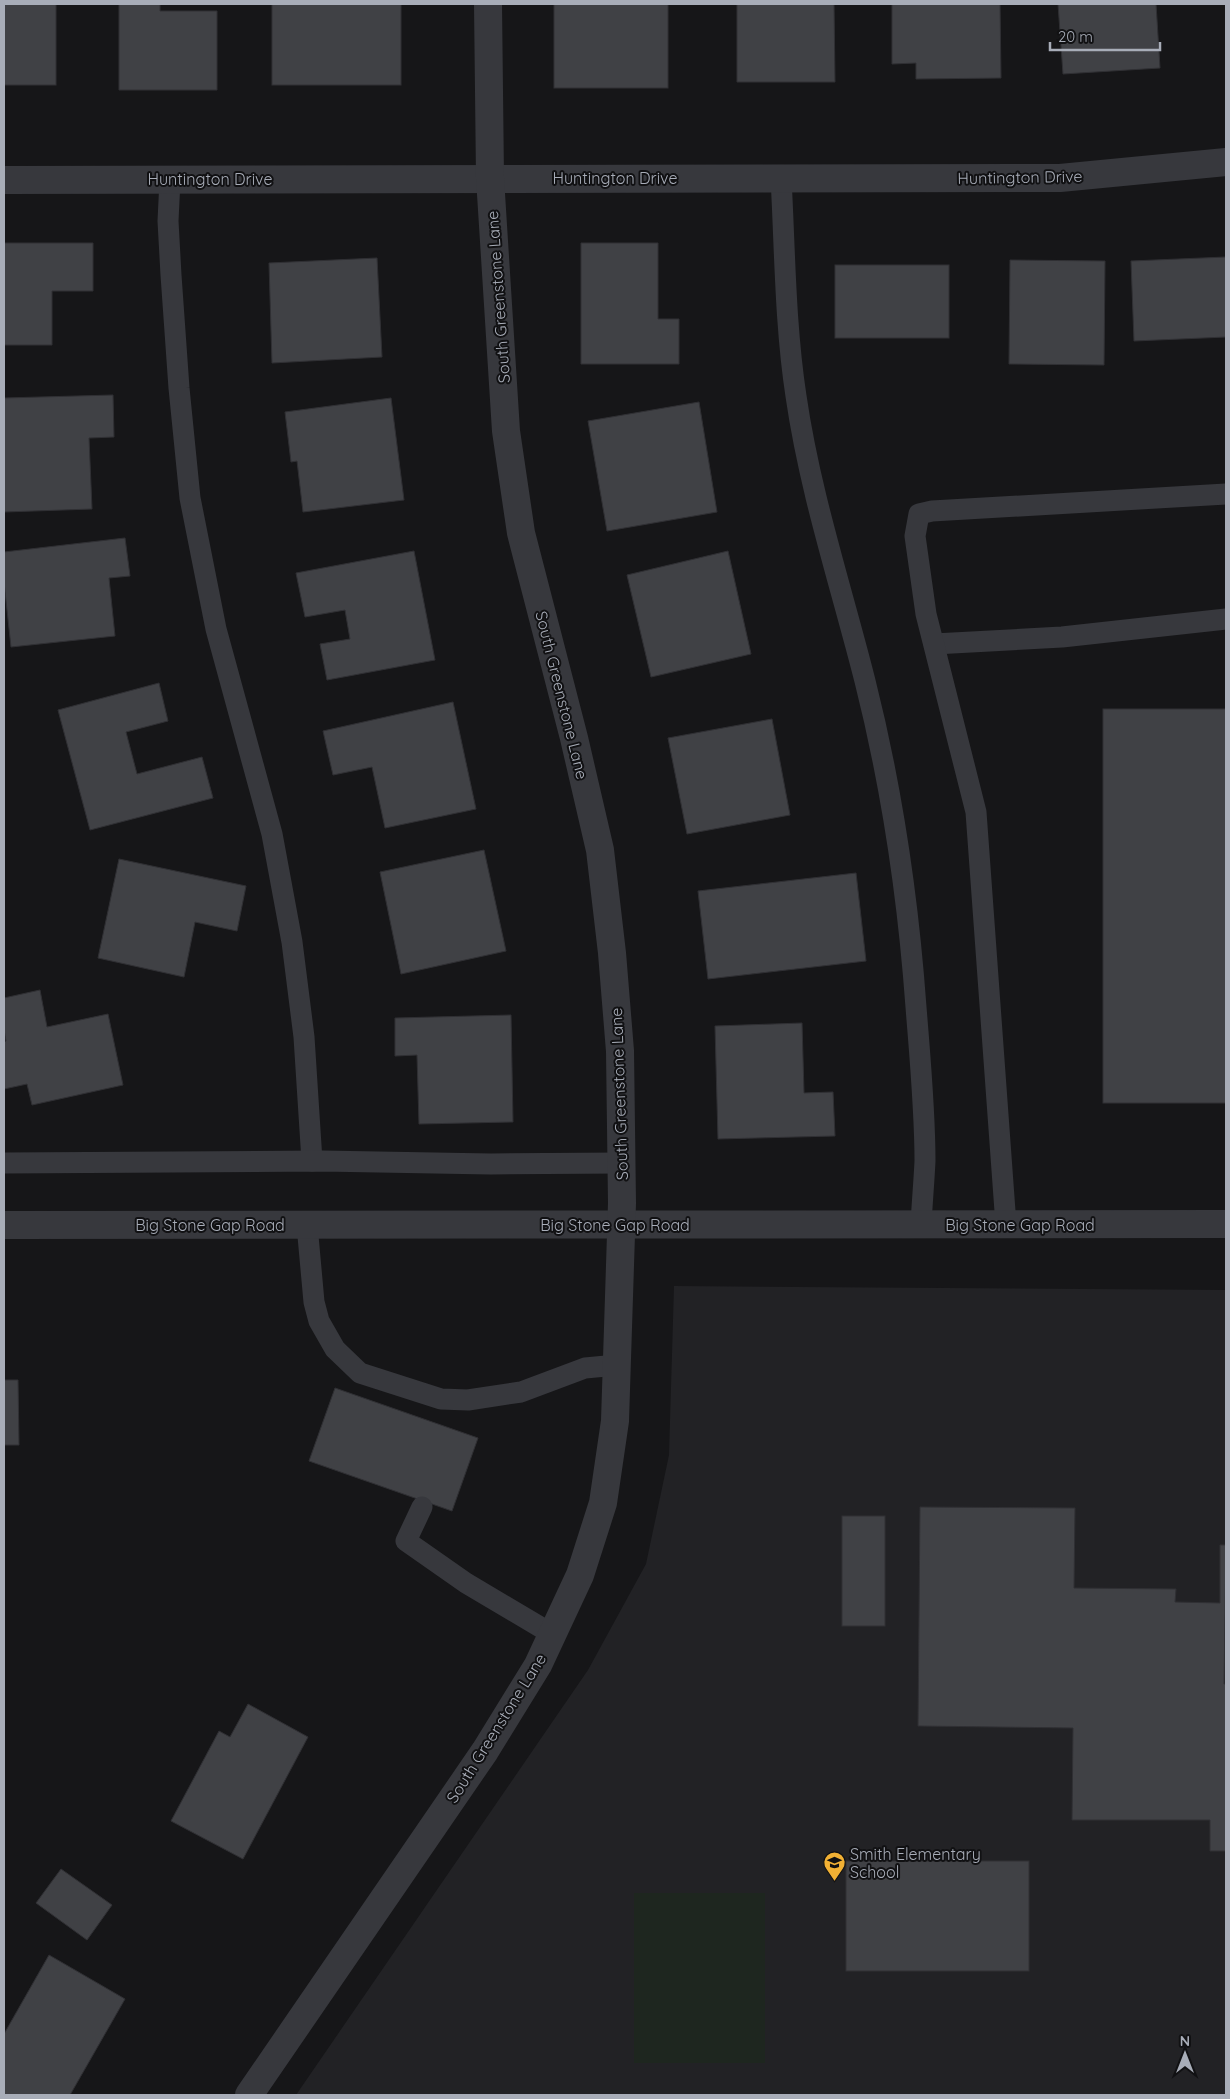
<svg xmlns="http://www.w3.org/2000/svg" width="1230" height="2099" font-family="Quicksand,sans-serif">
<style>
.built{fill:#222225}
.green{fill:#1e261f}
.building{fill:#404145;stroke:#303034}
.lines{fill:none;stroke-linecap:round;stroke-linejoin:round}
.service{stroke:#37383d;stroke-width:21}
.minor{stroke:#37383d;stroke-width:28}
.tertiary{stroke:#37383d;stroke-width:28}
.labels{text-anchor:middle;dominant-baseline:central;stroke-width:4;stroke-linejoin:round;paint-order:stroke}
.street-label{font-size:16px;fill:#a8adb8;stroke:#111113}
.poi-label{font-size:16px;fill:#a8adb8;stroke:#111113;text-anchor:start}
</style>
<rect width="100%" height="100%" fill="#161618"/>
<polygon class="built" points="674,1286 1226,1290 1226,2095 296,2095 588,1670 646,1564 669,1455"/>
<rect class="green" x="634" y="1893" width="131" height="170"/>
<g class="building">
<rect x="4" y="4" width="52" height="81"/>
<polygon points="119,4 160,4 160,11 217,11 217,90 119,90"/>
<rect x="272" y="4" width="129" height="81"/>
<rect x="554" y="4" width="114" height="84"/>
<polygon points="737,4 834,4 835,82 737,82"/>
<polygon points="892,4 1000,4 1001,78 916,79 916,63 892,64"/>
<polygon points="1058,4 1156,4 1160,68 1063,74"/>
<polygon points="4,243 93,243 93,291 52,291 52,345 4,345"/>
<polygon points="581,243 658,243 658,319 679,319 679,364 581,364"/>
<polygon points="1226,257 1226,337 1134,341 1131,261"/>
<polygon points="377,258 382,357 272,363 269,263"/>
<polygon points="1010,260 1105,261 1104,365 1009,364"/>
<rect x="835" y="265" width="114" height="73"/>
<polygon points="113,395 114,437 89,438 92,509 4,512 4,398"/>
<polygon points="391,398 404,500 303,512 297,461 291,462 285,412"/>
<polygon points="699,402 717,512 607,531 588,421"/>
<polygon points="125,538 130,576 109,578 115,636 11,647 4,582 4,552"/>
<polygon points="414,551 435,660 327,680 320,644 350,639 345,610 305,617 296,573"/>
<polygon points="728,551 751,654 651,677 627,575"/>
<polygon points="159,683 168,721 126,732 137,774 202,757 213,798 90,830 58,710"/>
<polygon points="453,702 476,809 385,828 372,767 333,775 323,731"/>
<rect x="1103" y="709" width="123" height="394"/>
<polygon points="772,719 790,815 687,834 668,738"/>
<polygon points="484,850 506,951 401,974 380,872"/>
<polygon points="119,859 246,886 237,931 195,922 184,977 98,958"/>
<polygon points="856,873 866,961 708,979 698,891"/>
<polygon points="40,990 47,1027 108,1014 123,1085 32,1105 27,1084 4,1089 4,1042 6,1041 4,1030 4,998"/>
<polygon points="511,1015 513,1122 419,1124 417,1055 395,1056 395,1018"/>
<polygon points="802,1023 804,1093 833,1092 835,1136 718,1139 715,1026"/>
<polygon points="4,1380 18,1380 19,1445 4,1445"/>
<polygon points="335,1388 478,1438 452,1511 309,1461"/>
<polygon points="920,1507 1075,1508 1074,1588 1176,1589 1175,1602 1220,1603 1220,1545 1226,1545 1224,1684 1226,1684 1226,1851 1210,1851 1210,1820 1072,1820 1073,1728 918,1726"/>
<rect x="842" y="1516" width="43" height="110"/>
<polygon points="248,1704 308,1737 243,1859 171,1821 219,1731 230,1737"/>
<rect x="846" y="1861" width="183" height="110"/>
<polygon points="61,1869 112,1905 87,1940 36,1903"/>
<polygon points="49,1955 125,1999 70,2095 4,2095 4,2034"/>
</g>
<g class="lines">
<g class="service">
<path d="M781 178C785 251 785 324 796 396 810 493 841 586 865 681 892 788 908 897 916 1007 920 1058 925 1110 925 1161 924 1182 922 1204 921 1225"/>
<polyline points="170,180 168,221 171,275 179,388 190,498 216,629 272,834 292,942 304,1037 312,1161"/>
<polyline points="934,644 1062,637 1226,619"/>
<polyline points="4,1163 322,1161 491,1164 621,1163"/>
<polyline points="307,1225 314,1302 319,1321 335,1349 360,1373 441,1399 468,1400 521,1392 585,1368 617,1365"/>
<polyline points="1006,1225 976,812 926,614 915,536 919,514 932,511 1226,494"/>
<polyline points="422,1507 406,1541 466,1583 552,1634"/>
</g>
<polyline class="minor" points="4,180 1060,178 1226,162"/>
<g class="tertiary">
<polyline points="4,1225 1226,1224"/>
<polyline points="249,2095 485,1751 538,1665 580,1575 603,1503 615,1421 622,1203 620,1051 612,953 600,850 574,738 521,533 506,431 490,178 488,4"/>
</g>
</g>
<defs>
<symbol id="school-pin" viewBox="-11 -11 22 30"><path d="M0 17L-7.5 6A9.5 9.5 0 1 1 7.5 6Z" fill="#f2b134" stroke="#111113"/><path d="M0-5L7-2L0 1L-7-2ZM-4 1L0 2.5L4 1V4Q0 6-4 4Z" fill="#111"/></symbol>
</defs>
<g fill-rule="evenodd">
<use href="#school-pin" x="822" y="1850" width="25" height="34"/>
</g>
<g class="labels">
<g class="street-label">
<text transform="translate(1020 177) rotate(-1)">Huntington Drive</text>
<text x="615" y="178">Huntington Drive</text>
<text x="210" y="179">Huntington Drive</text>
<text transform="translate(498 297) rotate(-94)">South Greenstone Lane</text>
<text transform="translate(562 695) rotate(76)">South Greenstone Lane</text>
<text transform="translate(619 1094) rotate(-92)">South Greenstone Lane</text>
<text x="210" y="1225">Big Stone Gap Road</text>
<text x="615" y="1225">Big Stone Gap Road</text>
<text x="1020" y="1225">Big Stone Gap Road</text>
<text transform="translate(496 1728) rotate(-58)">South Greenstone Lane</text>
</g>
<g class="poi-label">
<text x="850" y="1854">Smith Elementary<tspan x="850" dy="18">School</tspan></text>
</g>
</g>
<rect width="1230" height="2099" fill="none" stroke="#a8adb8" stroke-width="10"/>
<g transform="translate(1185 2054)" stroke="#111113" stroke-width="4" paint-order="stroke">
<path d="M0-4L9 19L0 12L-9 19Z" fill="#a8adb8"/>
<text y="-8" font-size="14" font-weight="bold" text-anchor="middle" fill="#a8adb8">N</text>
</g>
<path d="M1050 42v8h110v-8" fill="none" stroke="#a8adb8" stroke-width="2.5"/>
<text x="1058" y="42" font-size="15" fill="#a8adb8" stroke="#111113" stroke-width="4" paint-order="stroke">20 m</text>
</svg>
